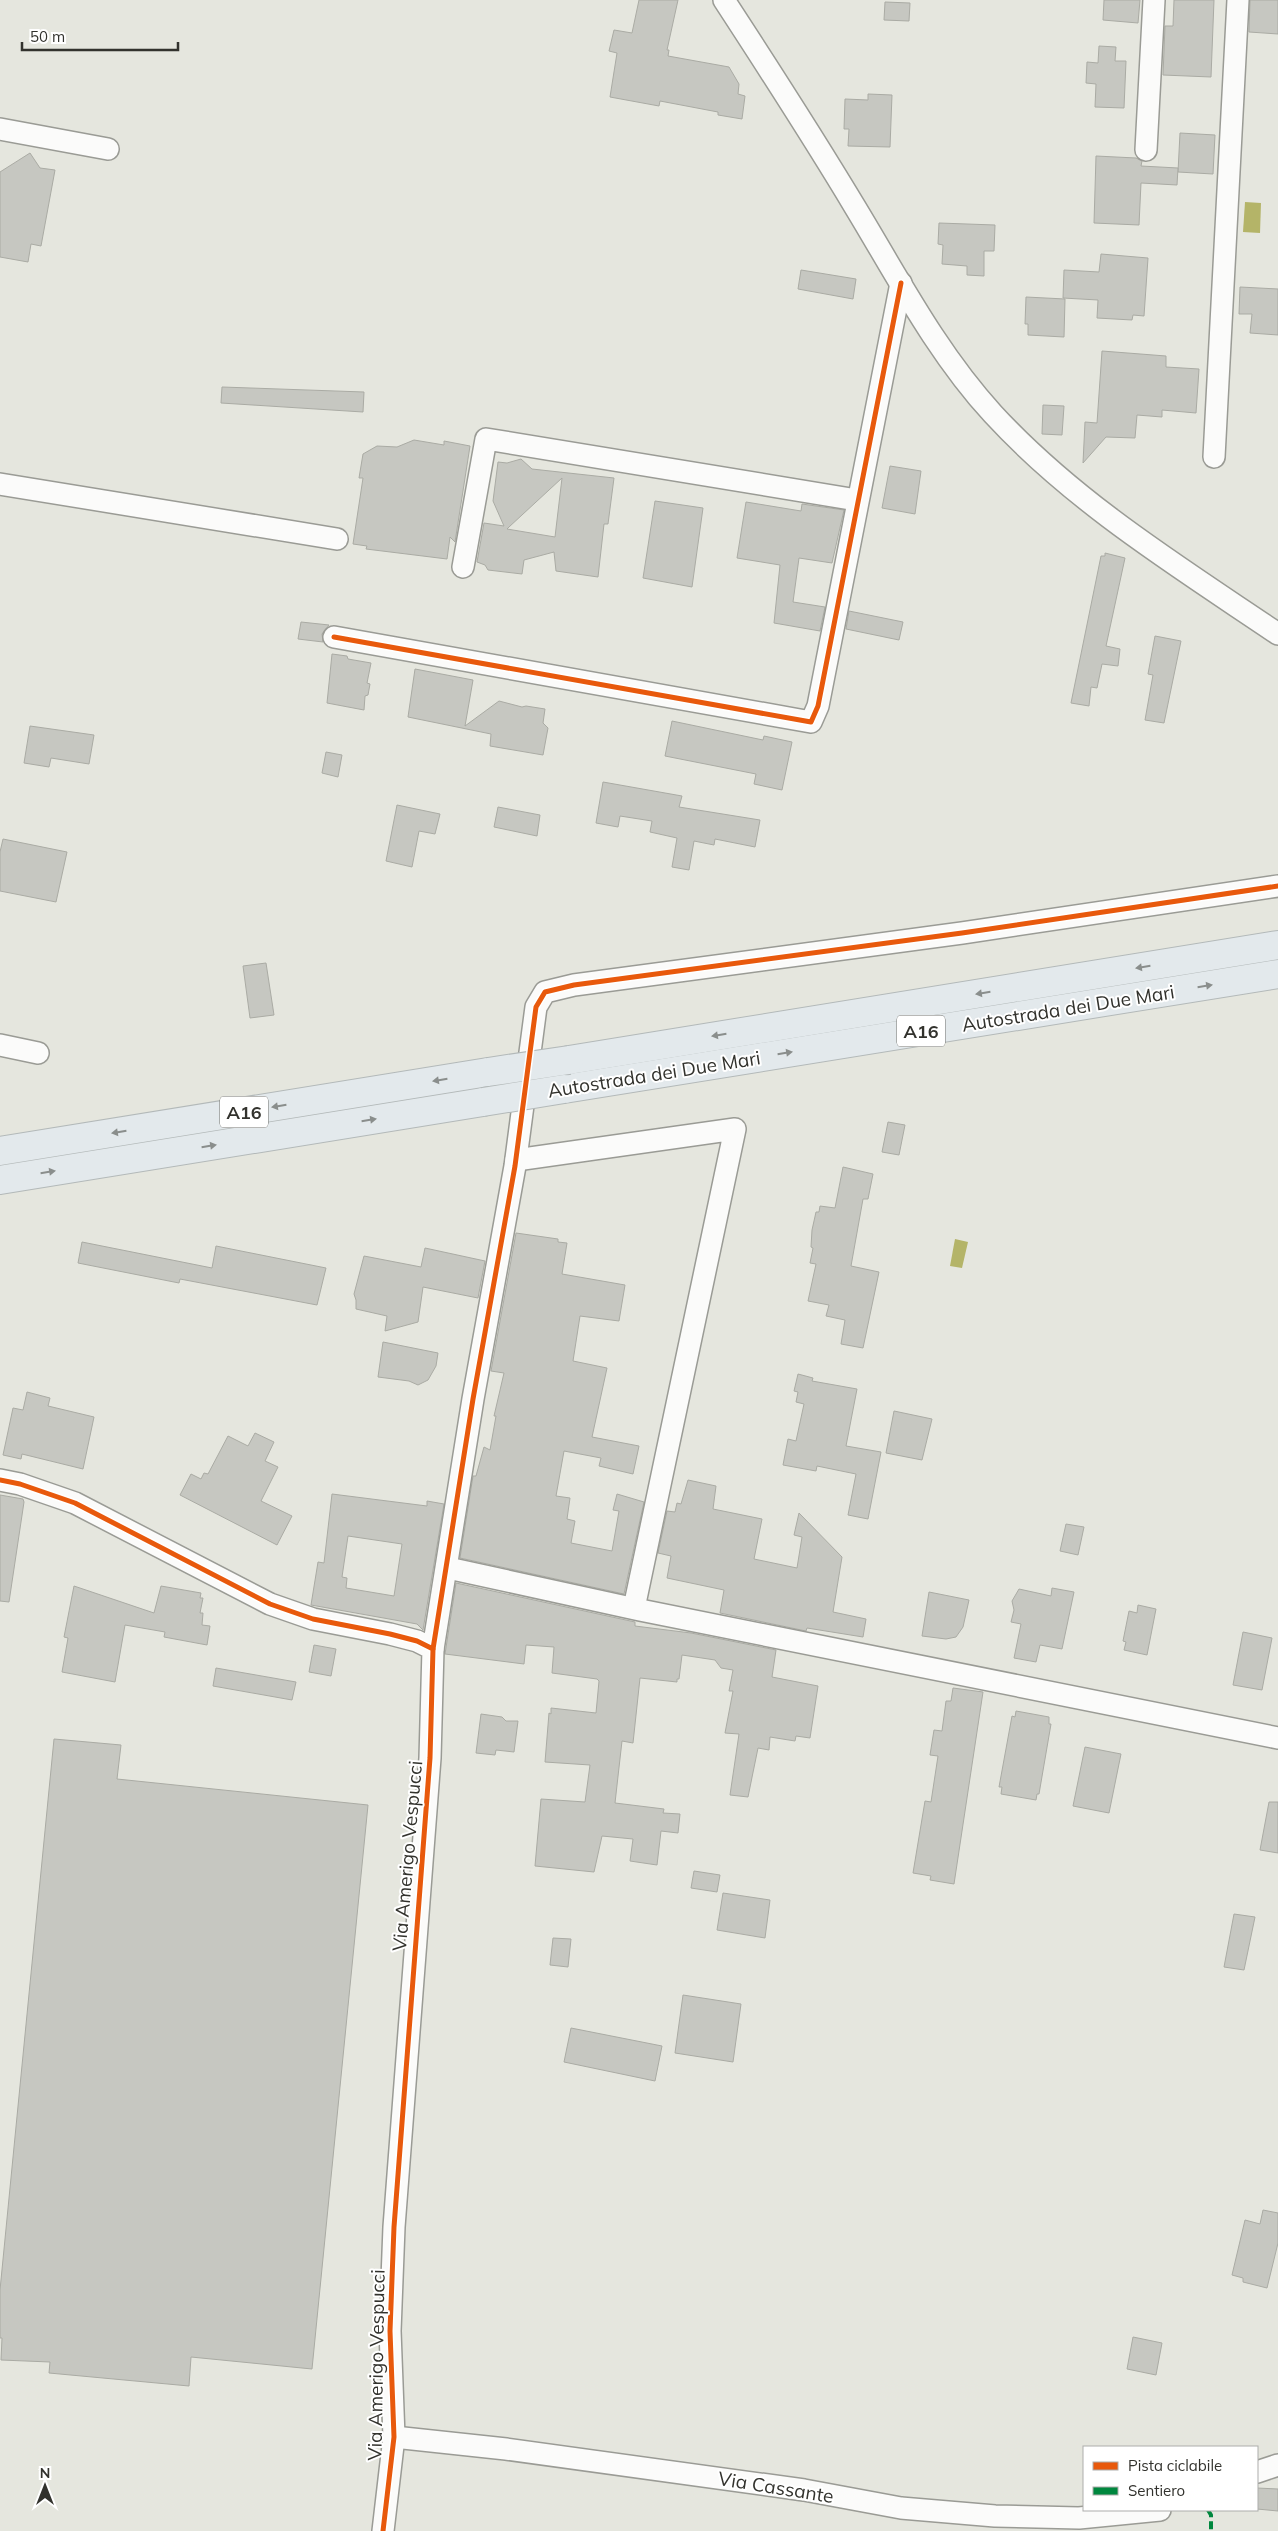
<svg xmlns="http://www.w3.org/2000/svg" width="1278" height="2531" font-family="Mulish,sans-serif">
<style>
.water{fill:#b4b468}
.building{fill:#c6c7c1;stroke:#aaaba4;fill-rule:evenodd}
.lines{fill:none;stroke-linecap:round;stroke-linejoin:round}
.street-casing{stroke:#9a9b95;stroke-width:24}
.highway-casing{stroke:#b3b9b9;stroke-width:30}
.street{stroke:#fbfbfa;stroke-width:21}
.highway{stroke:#e3e9ec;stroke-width:28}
.highway-bridge-casing{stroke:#b3b9b9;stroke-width:30;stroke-linecap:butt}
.highway-bridge{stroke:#e3e9ec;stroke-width:28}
.quiet{stroke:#00873e;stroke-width:4;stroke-dasharray:8 4;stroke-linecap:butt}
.cycleway-casing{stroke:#fff;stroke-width:8}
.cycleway{stroke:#e8590c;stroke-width:5}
.oneway{fill:#8a8e8c}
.labels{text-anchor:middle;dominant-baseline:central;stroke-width:4;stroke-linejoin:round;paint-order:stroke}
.shield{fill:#fff;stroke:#70706c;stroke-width:1}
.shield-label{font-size:18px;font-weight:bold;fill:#32322d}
.street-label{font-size:19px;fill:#32322d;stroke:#fff}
</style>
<rect width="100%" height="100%" fill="#e5e6de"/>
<g class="water">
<polygon points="1245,202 1261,203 1260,233 1243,232"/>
<polygon points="955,1239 968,1242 962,1268 950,1266"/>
</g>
<g class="building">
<polygon points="639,0 678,0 667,50 669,50 668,56 729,67 739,84 738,94 745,96 742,119 718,115 718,112 660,101 659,106 610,97 617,53 609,51 614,30 632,33"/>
<polygon points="1104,0 1140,0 1138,23 1103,20"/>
<polygon points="1174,0 1214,0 1211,77 1163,75 1165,26 1173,26"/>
<polygon points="1250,0 1278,0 1278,34 1249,32"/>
<polygon points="885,2 910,3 909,21 884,20"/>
<polygon points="1099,46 1116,47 1115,61 1126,61 1124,108 1095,107 1096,84 1086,83 1087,62 1098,63"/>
<polygon points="868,94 892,95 890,147 848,146 849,129 844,129 845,99 868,100"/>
<polygon points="1180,133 1215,135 1213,174 1178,172"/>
<polygon points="30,153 40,168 55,170 41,246 31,244 28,262 0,257 0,172"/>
<polygon points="1096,156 1136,158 1142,161 1141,166 1178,168 1177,185 1141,183 1139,225 1094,223"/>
<polygon points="939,223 995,225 994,251 984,251 984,276 967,275 967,266 942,264 943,245 938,244"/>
<polygon points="1101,254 1148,258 1144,316 1133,315 1132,320 1097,318 1098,300 1063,298 1064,270 1099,272"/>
<polygon points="801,270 856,279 853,299 798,289"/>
<polygon points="1240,287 1278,289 1278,335 1250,333 1252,314 1239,314"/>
<polygon points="1026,297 1065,299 1064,337 1028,335 1028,324 1025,324"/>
<polygon points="1102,351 1166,356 1166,367 1199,369 1196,413 1162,410 1162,417 1137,415 1135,438 1106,437 1083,463 1085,422 1097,423"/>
<polygon points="222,387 364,392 363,412 221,403"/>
<polygon points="1043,405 1064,406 1062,435 1042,434"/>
<polygon points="414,440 444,445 444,441 470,446 455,542 450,537 447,559 366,549 367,546 353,544 363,478 359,478 363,454 377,446 397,447"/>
<path d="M521 459 532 469 614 478 608 524H604L598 577 556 571 554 552 524 560 522 574 488 570 485 565 477 562 484 523 504 526 493 501 498 462 507 463ZM562 478 555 537 507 529 509 527Z"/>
<polygon points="890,466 921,471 915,514 882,508"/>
<polygon points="655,501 703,508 692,587 643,578"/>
<polygon points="746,502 801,511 802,504 844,510 832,563 799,558 793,602 825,607 820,631 774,623 780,565 737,558"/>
<polygon points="1105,553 1125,558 1106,646 1120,649 1118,666 1102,664 1097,688 1091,687 1089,706 1071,703 1101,556 1105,556"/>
<polygon points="849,611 903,622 899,640 846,629"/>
<polygon points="301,622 329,625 322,634 323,642 298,639"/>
<polygon points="1155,636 1181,641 1164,723 1145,720 1153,675 1148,674"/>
<polygon points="332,654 347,656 348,659 371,663 367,683 370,684 368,695 365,696 364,710 327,703"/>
<polygon points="415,669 473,680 465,726 499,701 522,707 526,706 545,709 543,723 548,728 543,755 490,746 491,734 408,717"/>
<polygon points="672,721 763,740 764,736 792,742 782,790 754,784 756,774 665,756"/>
<polygon points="30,726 94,735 89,764 51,758 49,767 24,763"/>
<polygon points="326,752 342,755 338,777 322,773"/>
<polygon points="603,782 682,796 679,807 760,820 755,847 715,839 714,845 694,841 689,870 672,867 677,838 650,832 652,821 620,816 618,827 596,823"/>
<polygon points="397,805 440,814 435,834 419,831 412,867 386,861"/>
<polygon points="498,807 540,815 537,836 494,827"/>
<polygon points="3,839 67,852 56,902 0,891 0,852"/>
<polygon points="266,963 274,1015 250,1018 243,966"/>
<polygon points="888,1122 905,1125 899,1155 882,1152"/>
<polygon points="843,1167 873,1174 868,1199 863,1199 851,1266 879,1272 863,1348 841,1344 845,1320 826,1316 829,1305 808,1301 816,1264 810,1263 813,1248 811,1247 812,1230 816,1212 819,1212 820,1206 835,1208"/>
<polygon points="516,1233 558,1239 558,1242 567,1243 562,1274 625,1285 619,1321 580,1316 573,1361 607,1368 592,1437 639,1446 633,1474 599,1466 601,1458 564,1451 556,1496 570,1498 567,1519 575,1521 571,1543 612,1551 619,1511 613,1510 617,1494 644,1502 624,1594 460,1558 473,1476 476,1476 484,1447 490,1450 496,1416 494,1416 504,1373 491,1371"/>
<polygon points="82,1242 212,1268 216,1246 326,1268 317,1305 180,1279 179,1283 78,1263"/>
<polygon points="425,1248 485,1261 478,1298 423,1287 418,1322 385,1331 387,1316 356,1309 356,1300 354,1294 364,1256 421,1267"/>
<polygon points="383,1342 438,1353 436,1366 428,1380 418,1385 409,1381 378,1377"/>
<polygon points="798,1374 813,1378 812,1381 857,1389 846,1446 881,1452 868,1519 848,1515 856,1474 817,1466 816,1471 783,1465 788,1439 796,1441 804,1404 796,1402 798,1392 794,1391"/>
<polygon points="27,1392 50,1398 48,1406 94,1417 83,1469 22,1454 21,1459 3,1455 13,1408 23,1410"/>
<polygon points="894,1411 932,1419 922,1460 886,1453"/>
<polygon points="255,1433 274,1442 265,1461 278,1467 261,1501 292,1516 277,1545 180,1495 191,1474 201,1479 204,1473 208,1474 228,1436 248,1446"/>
<polygon points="688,1480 716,1486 713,1509 762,1519 754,1559 797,1568 802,1537 794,1535 799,1513 842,1557 833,1612 866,1619 863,1637 807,1628 806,1631 720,1613 724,1590 667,1578 671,1556 658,1553 667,1511 675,1512 677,1503 681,1504"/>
<path d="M332 1494 427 1506V1501L444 1504 423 1630 417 1624 311 1605 318 1562 324 1563ZM348 1536 402 1544 394 1596 346 1588 347 1578 342 1577Z"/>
<polygon points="0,1495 23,1499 24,1502 9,1602 0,1601"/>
<polygon points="1066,1524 1084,1527 1078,1555 1060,1551"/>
<polygon points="456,1583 635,1622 635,1626 691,1633 776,1650 772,1677 818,1686 810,1738 796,1736 795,1741 770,1737 769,1750 758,1748 748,1797 730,1795 739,1734 725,1733 733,1691 729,1691 733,1670 721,1668 715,1660 682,1655 679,1679 677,1679 677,1682 640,1678 633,1743 622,1741 615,1803 664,1809 663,1813 680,1814 678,1833 661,1831 657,1865 630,1861 633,1839 602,1836 594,1872 535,1866 541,1799 585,1802 590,1765 545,1762 549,1713 551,1714 551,1708 596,1713 599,1681 597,1679 552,1673 554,1647 526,1645 524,1664 445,1654"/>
<polygon points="74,1586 154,1613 161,1586 201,1593 200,1598 203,1598 200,1613 203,1613 202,1625 210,1626 207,1645 164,1637 165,1632 125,1625 115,1682 62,1672 68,1638 64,1637"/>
<polygon points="1052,1588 1074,1592 1062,1649 1040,1645 1036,1662 1014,1658 1021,1624 1011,1622 1014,1610 1012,1601 1019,1589 1051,1596"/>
<polygon points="929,1592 969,1600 963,1627 956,1637 946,1639 922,1636"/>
<polygon points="1138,1605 1156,1609 1147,1655 1124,1650 1126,1642 1123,1641 1129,1611 1137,1613"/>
<polygon points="1243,1632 1272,1638 1262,1690 1233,1685"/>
<polygon points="314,1645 336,1649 331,1676 309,1672"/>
<polygon points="216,1668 296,1682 292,1700 213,1686"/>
<polygon points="953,1688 983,1692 954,1884 930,1880 931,1876 913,1873 925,1801 931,1802 938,1756 930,1755 934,1730 942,1731 946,1701 951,1701"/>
<polygon points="1016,1711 1049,1717 1049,1724 1051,1724 1039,1794 1037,1794 1036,1800 1001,1794 1002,1787 999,1787 1012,1716 1015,1717"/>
<polygon points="481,1714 502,1717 506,1721 518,1721 514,1752 496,1750 495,1755 476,1753"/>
<polygon points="54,1739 121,1745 117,1779 368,1805 312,2369 191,2357 189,2386 49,2373 50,2362 1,2360 2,2338 0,2338 0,2290"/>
<polygon points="1085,1747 1121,1754 1109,1813 1073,1806"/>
<polygon points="1269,1802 1278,1802 1278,1853 1260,1850"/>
<polygon points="694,1871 720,1875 717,1892 691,1888"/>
<polygon points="723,1893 770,1900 765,1938 717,1930"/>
<polygon points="1234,1914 1255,1917 1244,1970 1224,1967"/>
<polygon points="553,1938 571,1939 568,1967 550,1965"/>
<polygon points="683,1995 741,2004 733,2062 675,2053"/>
<polygon points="571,2028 662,2046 655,2081 564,2062"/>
<polygon points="1263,2210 1278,2213 1278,2243 1267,2288 1243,2282 1243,2278 1232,2275 1245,2220 1260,2224"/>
<polygon points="1133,2337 1162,2343 1156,2375 1127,2369"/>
<polygon points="1257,2488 1278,2489 1278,2511 1257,2509"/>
</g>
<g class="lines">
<defs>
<g id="street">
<path d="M724 0C769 69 813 137 855 207 898 278 937 353 993 414 1075 503 1179 567 1278 634"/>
<polyline points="0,129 108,149"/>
<polyline points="1146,150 1154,0"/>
<polyline points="1214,457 1238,0"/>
<polyline points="0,484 337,539"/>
<polyline points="463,567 486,439 857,500"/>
<polyline points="334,637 811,722 818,706 901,283"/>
<polyline points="0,1045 38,1053"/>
<polyline points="516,1160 735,1129 634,1608"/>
<polyline points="0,1480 20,1484 75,1503 270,1604 313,1619 390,1634 417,1641 433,1649 430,1758 394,2227 390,2331 394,2437 383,2531"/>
<polyline points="448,1568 640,1610 1278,1738"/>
<polyline points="433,1649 473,1399 515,1166 536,1007 545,992 574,985 962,933 1278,886"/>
<polyline points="394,2437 506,2449 804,2490 901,2508 995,2516 1079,2518 1160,2510"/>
<polyline points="1257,2472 1278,2465"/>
</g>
<g id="highway">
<polyline points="569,1060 1278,945"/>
<polyline points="564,1089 1278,974"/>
<polyline points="0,1151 488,1072"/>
<polyline points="0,1180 483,1102"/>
</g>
</defs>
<use href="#street" class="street-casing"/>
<use href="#highway" class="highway-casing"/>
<use href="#street" class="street"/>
<use href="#highway" class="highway"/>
<defs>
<g id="highway-bridge">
<polyline points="488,1072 569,1060"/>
<polyline points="483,1102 564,1089"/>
</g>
</defs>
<use href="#highway-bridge" class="highway-bridge-casing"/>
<use href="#highway-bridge" class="highway-bridge"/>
<polyline class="quiet" points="1208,2510 1211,2515 1211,2531"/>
<defs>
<g id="cycleway">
<polyline points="334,637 811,722 818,706 901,283"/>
<polyline points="0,1480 20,1484 75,1503 270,1604 313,1619 390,1634 417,1641 433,1649 430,1758 394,2227 390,2331 394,2437 383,2531"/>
<polyline points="433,1649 473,1399 515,1166 536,1007 545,992 574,985 962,933 1278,886"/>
</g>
</defs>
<use href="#cycleway" class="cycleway-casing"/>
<use href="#cycleway" class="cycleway"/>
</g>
<defs><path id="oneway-solid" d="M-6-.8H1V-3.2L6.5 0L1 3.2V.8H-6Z" transform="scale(1.25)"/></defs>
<g class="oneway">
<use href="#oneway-solid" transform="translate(1143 967) rotate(171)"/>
<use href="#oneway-solid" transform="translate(1205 986) rotate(-9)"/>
<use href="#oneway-solid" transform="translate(983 993) rotate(171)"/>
<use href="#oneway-solid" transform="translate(719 1035) rotate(171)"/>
<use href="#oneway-solid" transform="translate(785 1053) rotate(-9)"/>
<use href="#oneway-solid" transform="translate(440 1080) rotate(171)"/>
<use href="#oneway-solid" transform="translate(279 1106) rotate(171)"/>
<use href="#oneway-solid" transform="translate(369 1120) rotate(-9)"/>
<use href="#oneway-solid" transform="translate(119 1132) rotate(171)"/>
<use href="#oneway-solid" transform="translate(209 1146) rotate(-9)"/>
<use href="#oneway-solid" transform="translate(48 1172) rotate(-9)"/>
</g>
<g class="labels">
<g class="shield">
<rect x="897" y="1015.5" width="48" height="31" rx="4"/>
<rect x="220" y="1096.5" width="48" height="31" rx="4"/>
</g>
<g class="shield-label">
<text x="921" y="1031">A16</text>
<text x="244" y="1112">A16</text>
</g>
<g class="street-label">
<text transform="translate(1068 1008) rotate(-9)">Autostrada dei Due Mari</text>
<text transform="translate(654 1074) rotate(-9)">Autostrada dei Due Mari</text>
<text transform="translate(407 1856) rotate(-85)">Via Amerigo Vespucci</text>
<text transform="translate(376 2365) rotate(-89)">Via Amerigo Vespucci</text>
<text transform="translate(776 2487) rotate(9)">Via Cassante</text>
</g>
</g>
<rect x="1083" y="2446" width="175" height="65" fill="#ffffff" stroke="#adadab"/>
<rect x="1093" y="2462" width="25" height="8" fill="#e8590c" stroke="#adadab"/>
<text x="1128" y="2471" font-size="15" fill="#32322d">Pista ciclabile</text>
<rect x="1093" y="2487" width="25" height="8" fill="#00873e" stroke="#adadab"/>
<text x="1128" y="2496" font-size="15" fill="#32322d">Sentiero</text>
<g transform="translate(45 2486)" stroke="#ffffff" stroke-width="4" paint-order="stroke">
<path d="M0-4L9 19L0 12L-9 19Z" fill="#32322d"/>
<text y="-8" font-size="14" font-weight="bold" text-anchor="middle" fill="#32322d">N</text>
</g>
<path d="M22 42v8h156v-8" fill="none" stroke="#32322d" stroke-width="2.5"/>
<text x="30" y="42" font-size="15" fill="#32322d" stroke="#ffffff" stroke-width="4" paint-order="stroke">50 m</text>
</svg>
